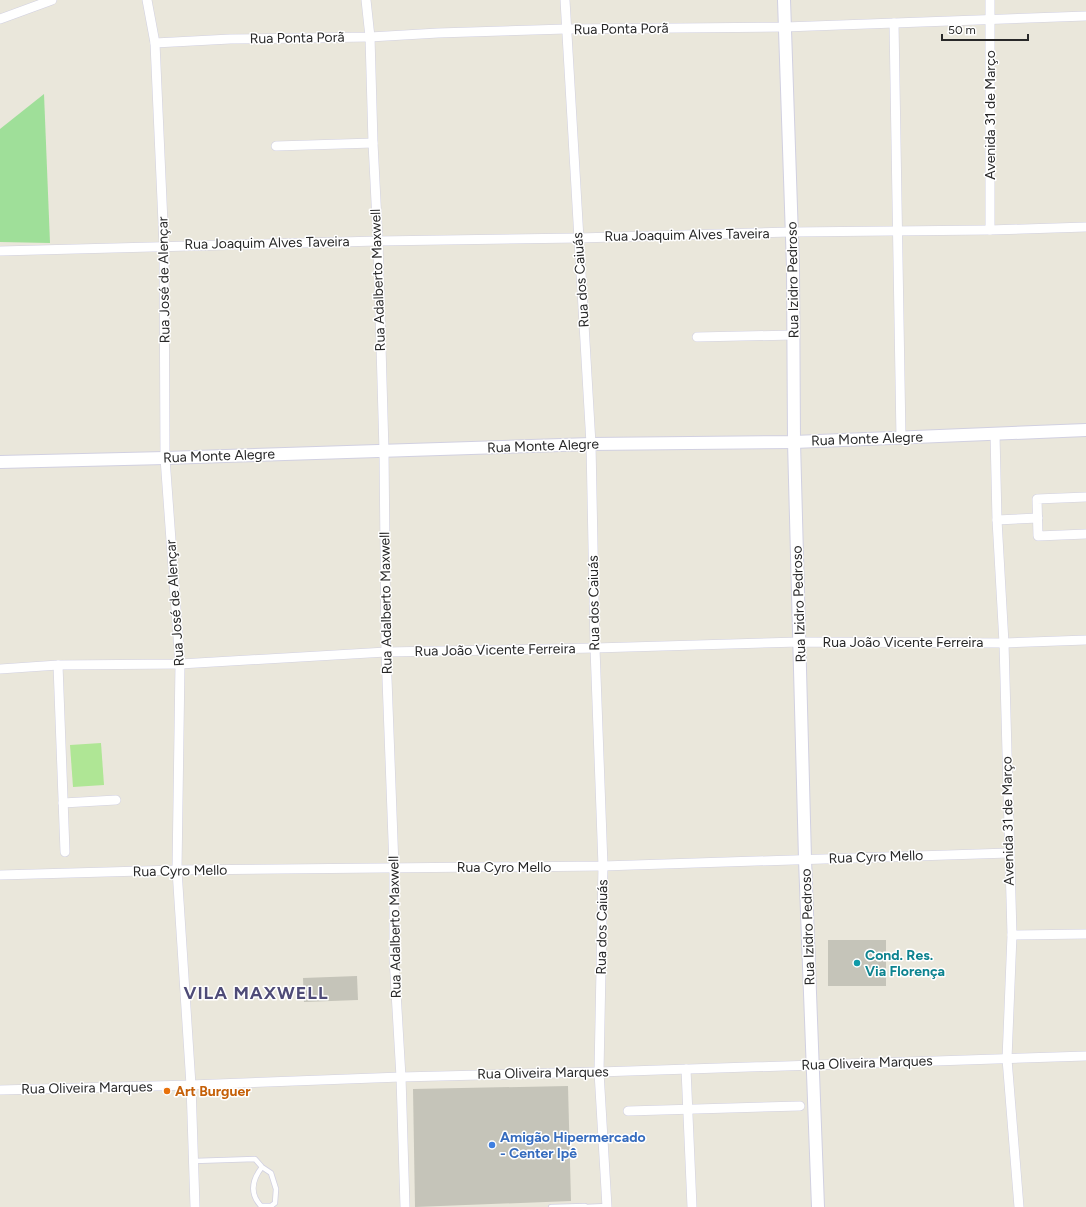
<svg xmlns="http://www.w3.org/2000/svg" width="1086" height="1207" font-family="Figtree,sans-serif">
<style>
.green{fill:#9fdf99}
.pitch{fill:#afe695}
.building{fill:#c5c4b9}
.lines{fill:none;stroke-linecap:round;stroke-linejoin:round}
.service-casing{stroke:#d1d0e1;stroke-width:6}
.minor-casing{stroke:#d1d0e1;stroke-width:10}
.tertiary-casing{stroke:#d1d0e1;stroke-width:14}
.service{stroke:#fff;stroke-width:4.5}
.minor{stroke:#fff;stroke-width:9}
.tertiary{stroke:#fff;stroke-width:12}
.culture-dot{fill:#0f9aa8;stroke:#fff;stroke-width:1.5}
.food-dot{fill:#e8710a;stroke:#fff;stroke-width:1.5}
.shop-dot{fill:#3f7fe0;stroke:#fff;stroke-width:1.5}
.labels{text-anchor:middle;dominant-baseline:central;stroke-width:3;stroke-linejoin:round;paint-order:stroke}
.street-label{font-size:14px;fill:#282828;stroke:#fff}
.culture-label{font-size:14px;font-weight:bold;fill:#0d838f;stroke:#fff;text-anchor:start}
.food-label{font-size:14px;font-weight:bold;fill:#c56008;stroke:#fff;text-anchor:start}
.shop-label{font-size:14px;font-weight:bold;fill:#366cbe;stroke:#fff;text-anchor:start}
.district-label{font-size:18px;font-weight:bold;letter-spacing:1px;fill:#4e4b77;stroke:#fff}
</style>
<rect width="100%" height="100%" fill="#eae7db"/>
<polygon class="green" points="44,94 50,243 0,242 0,129"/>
<polygon class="pitch" points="101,743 104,785 73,787 70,745"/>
<g class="building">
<rect x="828" y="940" width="58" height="46"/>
<polygon points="357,976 358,1000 304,1002 303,978"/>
<polygon points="568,1086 571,1201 415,1207 413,1089"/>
</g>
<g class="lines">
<defs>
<g id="service">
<path d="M194 1161 255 1159 262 1167 271 1173 276 1189 275 1203 271 1206H261C249 1193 252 1180 262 1167"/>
<polyline points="551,1207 585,1206"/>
<polyline points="585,1207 607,1206"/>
</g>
<g id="minor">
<polyline points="147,0 155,43 164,246 165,458 180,664 177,870 191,1085 195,1207"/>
<polyline points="366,0 370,37 373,143 378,241 384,451 386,652 394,867 394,958 401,1077 405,1207"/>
<polyline points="565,0 591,444 595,648 603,866 599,1072 607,1207"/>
<polyline points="990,0 990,230"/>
<polyline points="0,19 52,0"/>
<polyline points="894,23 901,438"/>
<polyline points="155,43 230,39 370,37 438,33 566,29 785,27 1086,16"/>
<polyline points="276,146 373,143"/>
<polyline points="0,251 378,241 579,238 792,232 990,230 1086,227"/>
<polyline points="697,337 794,335"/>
<polyline points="995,434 997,520 1004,643 1012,935 1007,1059 1019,1207"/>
<polyline points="1086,497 1037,499 1038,536 1086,534"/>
<polyline points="997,520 1038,518"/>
<polyline points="58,665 65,852"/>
<polyline points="0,669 58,665 180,664 386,652 595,648 800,642 1004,643 1086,640"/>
<polyline points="63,803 116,800"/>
<polyline points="0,875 177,870 603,866 1009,853"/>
<polyline points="1012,935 1086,934"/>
<polyline points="686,1069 692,1207"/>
<polyline points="0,1090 191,1085 401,1077 599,1072 1086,1056"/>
<polyline points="628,1111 800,1106"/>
</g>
<g id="tertiary">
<polyline points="784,0 793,267 794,442 805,859 818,1207"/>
<polyline points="0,462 165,458 591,444 794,442 1086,430"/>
</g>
</defs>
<use href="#service" class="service-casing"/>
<use href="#minor" class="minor-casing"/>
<use href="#tertiary" class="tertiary-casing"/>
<use href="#service" class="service"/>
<use href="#minor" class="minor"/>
<use href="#tertiary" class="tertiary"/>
</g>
<circle class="culture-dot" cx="857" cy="963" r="4"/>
<circle class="food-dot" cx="167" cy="1091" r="4"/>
<circle class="shop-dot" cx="492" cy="1145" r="4"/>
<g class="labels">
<g class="street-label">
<text transform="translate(621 29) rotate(-1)">Rua Ponta Porã</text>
<text transform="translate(297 38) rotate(-1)">Rua Ponta Porã</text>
<text transform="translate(990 115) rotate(-90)">Avenida 31 de Março</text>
<text transform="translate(687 235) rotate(-1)">Rua Joaquim Alves Taveira</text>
<text transform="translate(267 243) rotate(-1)">Rua Joaquim Alves Taveira</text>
<text transform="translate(164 280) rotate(-91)">Rua José de Alençar</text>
<text transform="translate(378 280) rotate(-92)">Rua Adalberto Maxwell</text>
<text transform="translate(581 280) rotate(-94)">Rua dos Caiuás</text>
<text transform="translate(793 280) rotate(-91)">Rua Izidro Pedroso</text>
<text transform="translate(867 439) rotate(-2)">Rua Monte Alegre</text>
<text transform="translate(543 446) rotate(-2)">Rua Monte Alegre</text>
<text transform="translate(219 456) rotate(-2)">Rua Monte Alegre</text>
<text transform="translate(175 603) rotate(-94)">Rua José de Alençar</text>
<text transform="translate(386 603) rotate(-91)">Rua Adalberto Maxwell</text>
<text transform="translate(594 603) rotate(-91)">Rua dos Caiuás</text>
<text transform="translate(799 604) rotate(-92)">Rua Izidro Pedroso</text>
<text x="903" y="642">Rua João Vicente Ferreira</text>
<text transform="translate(495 650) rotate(-1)">Rua João Vicente Ferreira</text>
<text transform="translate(1008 821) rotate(-91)">Avenida 31 de Março</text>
<text transform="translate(876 857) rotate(-2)">Rua Cyro Mello</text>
<text x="504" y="867">Rua Cyro Mello</text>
<text transform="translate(180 871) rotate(-1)">Rua Cyro Mello</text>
<text transform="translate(395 927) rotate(-91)">Rua Adalberto Maxwell</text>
<text transform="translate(602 927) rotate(-89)">Rua dos Caiuás</text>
<text transform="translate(808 927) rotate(-92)">Rua Izidro Pedroso</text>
<text transform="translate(867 1063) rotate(-2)">Rua Oliveira Marques</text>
<text transform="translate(543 1073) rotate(-1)">Rua Oliveira Marques</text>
<text transform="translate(87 1088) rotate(-1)">Rua Oliveira Marques</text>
</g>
<g class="culture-label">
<text x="865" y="955">Cond. Res.<tspan x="865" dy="16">Via Florença</tspan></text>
</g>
<g class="food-label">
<text x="175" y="1091">Art Burguer</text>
</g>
<g class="shop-label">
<text x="500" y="1137">Amigão Hipermercado<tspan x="500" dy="16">- Center Ipê</tspan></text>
</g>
<g class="district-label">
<text x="256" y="993">VILA MAXWELL</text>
</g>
</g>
<path d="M942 34v6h86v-6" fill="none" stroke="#282828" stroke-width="2"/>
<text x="948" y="34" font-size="12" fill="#282828" stroke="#ffffff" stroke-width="3" paint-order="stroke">50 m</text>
</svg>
